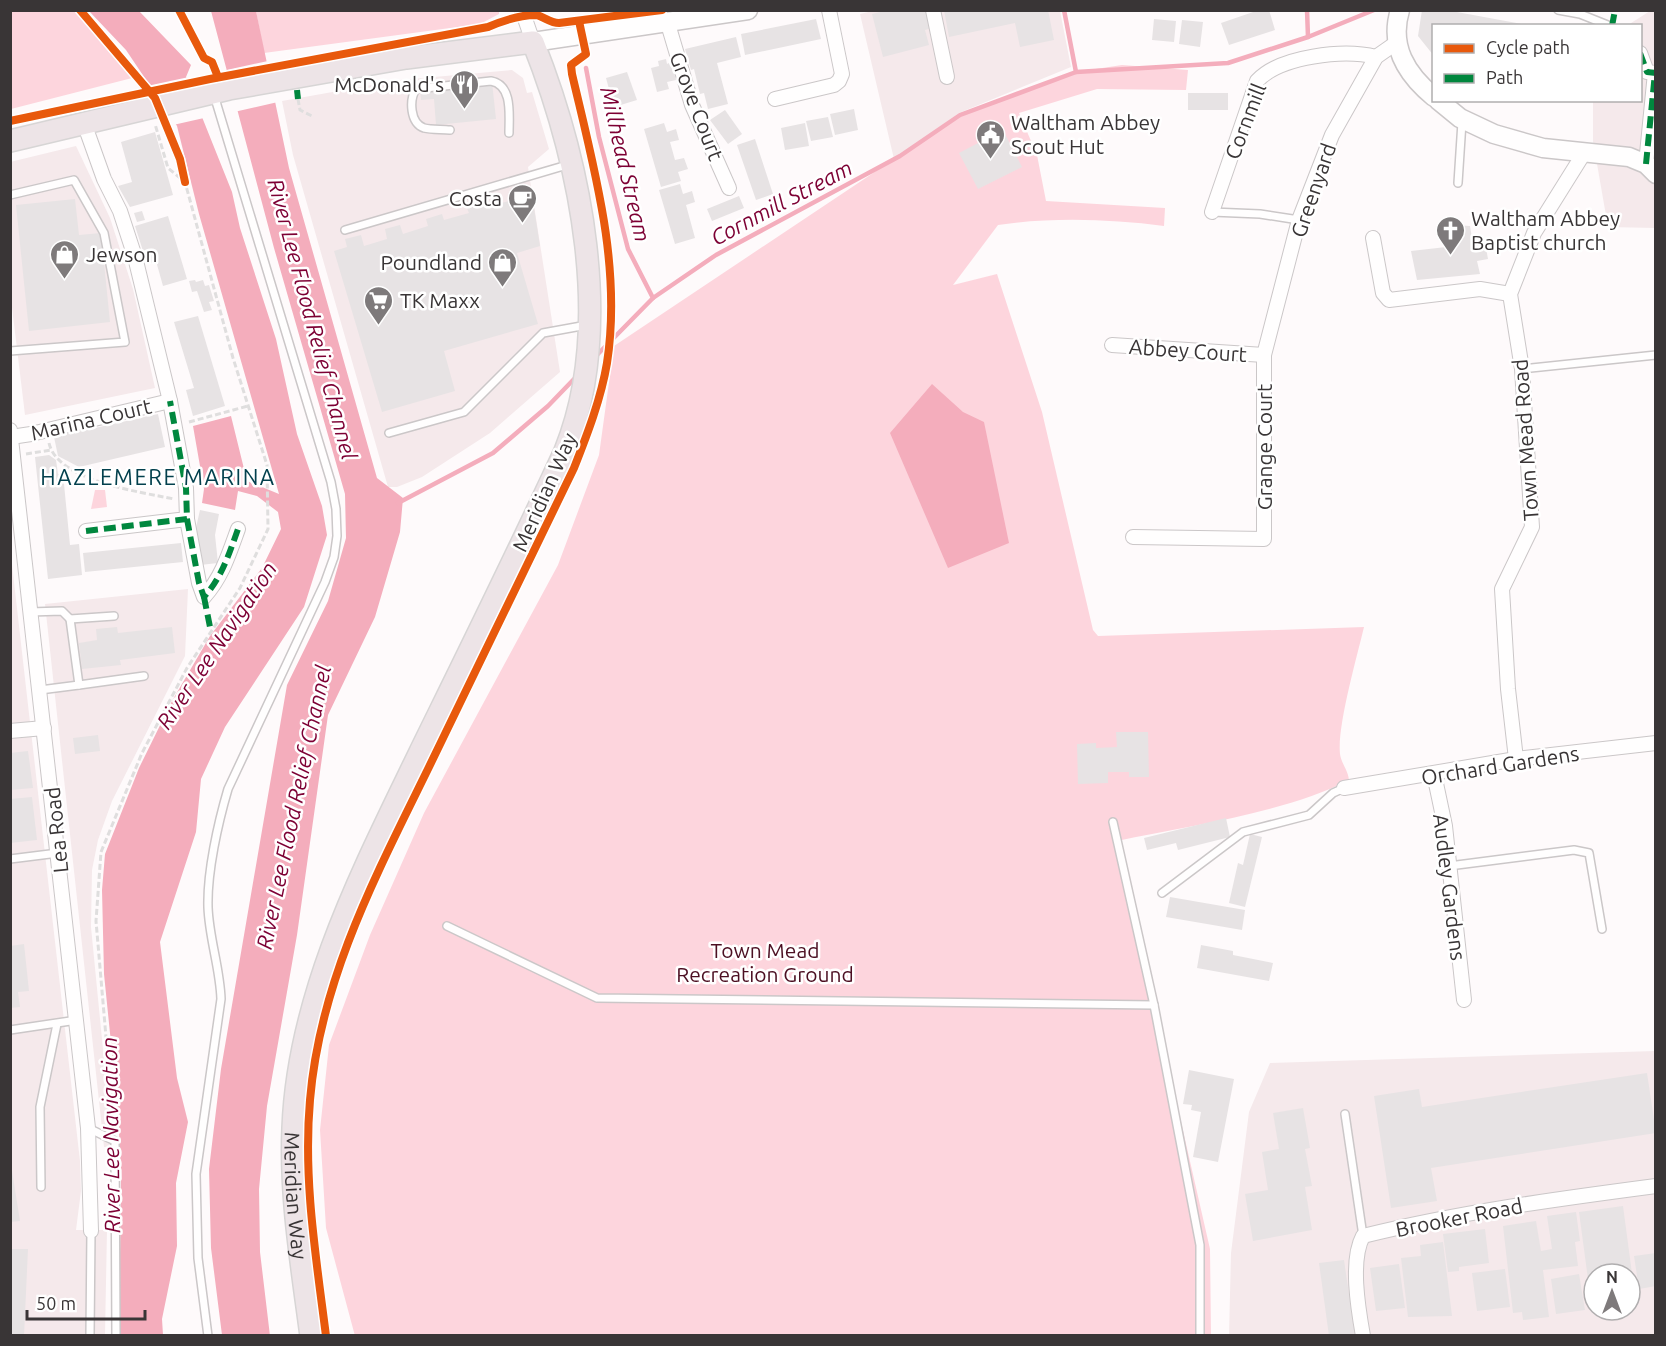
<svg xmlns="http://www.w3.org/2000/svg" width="1666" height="1346" font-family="Ubuntu,sans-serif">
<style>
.built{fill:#f5e9eb;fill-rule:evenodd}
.green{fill:#fdd5dd}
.water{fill:#f4adbc}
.pier{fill:#fefafb}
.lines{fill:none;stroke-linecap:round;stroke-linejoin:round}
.stream{stroke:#f4adbc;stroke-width:4.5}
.building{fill:#e7e3e4}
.lane-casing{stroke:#cbc7c8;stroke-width:10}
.street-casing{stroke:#cbc7c8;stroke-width:16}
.secondary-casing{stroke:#cbc7c8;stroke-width:21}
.primary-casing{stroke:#d7d5d5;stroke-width:24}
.path{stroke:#dfdede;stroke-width:3;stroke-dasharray:6 3;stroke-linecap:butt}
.lane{stroke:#fffefe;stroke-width:7}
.street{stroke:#fffefe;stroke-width:14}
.secondary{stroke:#fffefe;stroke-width:18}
.primary{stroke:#ede4e7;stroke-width:21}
.quiet{stroke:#00873e;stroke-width:6;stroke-dasharray:12 6;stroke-linecap:butt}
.cycleway-casing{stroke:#fff;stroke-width:11}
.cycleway{stroke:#e8590c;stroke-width:8}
.labels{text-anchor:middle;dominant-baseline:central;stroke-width:5;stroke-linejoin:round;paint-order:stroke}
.poi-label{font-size:21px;fill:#393536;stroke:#fff;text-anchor:start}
.street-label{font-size:21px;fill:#393536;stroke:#fff}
.park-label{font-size:21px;fill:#4c0f22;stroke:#fff}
.water-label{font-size:22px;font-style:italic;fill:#7d0034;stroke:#fff}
.neighbourhood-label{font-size:22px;letter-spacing:1.5px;fill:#03404d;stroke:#fff}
</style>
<rect width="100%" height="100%" fill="#fefafb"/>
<g class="built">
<polygon points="877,10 1060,11 1071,67 959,113 894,159 860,14"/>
<polygon points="1650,11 1655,11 1655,228 1608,227 1593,141 1593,101 1640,100 1640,26 1628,25"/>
<polygon points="512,70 523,78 527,93 532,92 549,149 528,167 560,372 490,433 422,477 397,487 388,487 293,155 282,101 400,80"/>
<polygon points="76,146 110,218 133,289 155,388 25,415 10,291 10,162"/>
<polygon points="10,547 80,1161 81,1191 76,1230 107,1230 105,1335 11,1335"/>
<polygon points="188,589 185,656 112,801 98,840 92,870 91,927 111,1131 112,1148 104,1147 45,604"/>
<path d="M1655 1051V1335L1229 1336 1231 1253 1249 1112 1270 1063ZM1594 1274H1630V1310H1594Z"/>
</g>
<g class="green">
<polygon points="11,10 81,11 140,76 11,109"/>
<polygon points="499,10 499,14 480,24 264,53 256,11"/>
<path d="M1122 65 1188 70 1186 90 1097 89 1019 113 1037 155 1046 201 1165 208 1164 226C1110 219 1052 217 998 225L953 285 997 274 1042 412 1093 630 1098 636 1364 627C1357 657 1337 726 1340 754 1341 763 1348 770 1349 780 1285 813 1188 826 1117 841L1210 1249 1211 1335 355 1336 326 1228 320 1130 329 1045 370 935 424 813 558 565 599 455 614 346 960 115 1076 72Z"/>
<polygon points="95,490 105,490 107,507 91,509"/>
</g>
<g class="water">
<polygon points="89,11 139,11 191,65 186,77 232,192 240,228 276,339 297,434 322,506 327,535 304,607 225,727 201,779 196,832 160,942 177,1078 188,1122 176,1183 177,1246 162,1319 163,1335 119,1335 121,1174 118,1112 104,974 102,890 105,854 139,768 172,701 210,636 262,568 281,529 278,512 257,496 238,491 235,510 202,503 204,489 193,426 231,416 247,481 279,494 199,214 177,126 126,50"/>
<polygon points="211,11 256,11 289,168 377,478 403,498 400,532 375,617 328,715 297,935 267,1106 259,1189 260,1252 270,1336 222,1335 211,1248 209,1169 221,1069 287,685 328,601 346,538 345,494 274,248"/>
<polygon points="932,384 963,412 984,422 1009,543 948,568 890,433"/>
</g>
<g class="pier">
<polygon points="268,61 278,102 234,112 222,71"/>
<polygon points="189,77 204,118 173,125 147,86"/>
</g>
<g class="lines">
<g class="stream">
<polyline points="1064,10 1076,72"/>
<polyline points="1307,10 1308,37"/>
<polyline points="586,68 599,137 628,249 653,298"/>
<polyline points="594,358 653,298 716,255 900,156 960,115 1076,72 1228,63 1308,37 1374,10"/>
<polyline points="398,503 493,453 548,406 576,377"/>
</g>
</g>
<g class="building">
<polygon points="888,10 928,10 932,28 925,30 929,45 883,57 872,14"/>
<polygon points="944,10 1048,10 1054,40 1020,47 1015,23 949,37"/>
<polygon points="1259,10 1269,10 1275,30 1229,45 1221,23"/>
<polygon points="1422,10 1446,10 1533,26 1434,26 1434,56 1418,36"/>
<polygon points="816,19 821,39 745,55 741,34"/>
<polygon points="1154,19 1176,21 1174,42 1152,40"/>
<polygon points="1182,20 1203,22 1200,47 1179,44"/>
<polygon points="736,37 741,57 717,63 728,104 708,109 704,93 700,94 694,69 691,70 685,49"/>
<polygon points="666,59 667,64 671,62 676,80 667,82 669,89 657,92 651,68 659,66 658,61"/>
<polygon points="627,72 637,100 614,107 606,78"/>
<polygon points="492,82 496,119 436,125 434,99 421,100 420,89"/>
<rect x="1188" y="93" width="40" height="17"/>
<polygon points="854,109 858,130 835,135 830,114"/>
<polygon points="725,110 742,134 728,144 710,120"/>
<polygon points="828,117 833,137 811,141 806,121"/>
<polygon points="664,123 667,132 676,129 679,140 670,142 675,160 684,158 688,169 678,172 681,181 661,187 644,129"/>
<polygon points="805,123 809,146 785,150 781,128"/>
<polygon points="1003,130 1022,167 978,189 959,153"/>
<polygon points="155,132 173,195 130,207 118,186 132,182 121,142"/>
<polygon points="755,139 773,194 756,200 737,145"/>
<polygon points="680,184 683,194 692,191 695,202 686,205 695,238 675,244 659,190"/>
<polygon points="532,195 540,246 517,253 538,324 444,351 455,391 382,412 334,251 347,247 345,239 361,235 364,246 387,239 385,229 400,225 403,234 428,226 426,219 442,214 444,220 469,213 466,206 484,200 486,207"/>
<polygon points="739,196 744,208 712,221 707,209"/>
<polygon points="75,199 79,235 101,233 110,322 29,331 16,205"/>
<polygon points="142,211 145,220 137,222 134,213"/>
<polygon points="168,216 187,279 163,286 156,261 150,263 146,250 143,251 135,226"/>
<polygon points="1454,225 1470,226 1472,238 1484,237 1488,259 1477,261 1480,274 1417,280 1411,251 1455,246"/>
<polygon points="195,280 196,282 203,280 205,286 209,285 214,301 209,302 212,310 204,312 197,291 192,292 189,281"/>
<polygon points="198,316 225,406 193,416 186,390 194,388 174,322"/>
<polygon points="158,414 165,447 79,467 58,456 54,437"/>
<polygon points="49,455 56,460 58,474 63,474 70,545 79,544 82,575 48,579 35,457"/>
<polygon points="200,510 219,514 215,535 218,563 200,565 195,532"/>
<polygon points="181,543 183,562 85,572 83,553"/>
<polygon points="117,627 118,633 172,627 175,653 120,660 121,665 82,669 79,643 97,640 96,629"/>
<polygon points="1116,732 1148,732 1149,777 1129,777 1129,772 1108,772 1108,783 1078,784 1077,744 1096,743 1096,748 1117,747"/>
<polygon points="98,735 100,751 75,754 73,738"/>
<polygon points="28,751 33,788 10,790 10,753"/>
<polygon points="32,797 37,840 10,843 10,799"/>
<polygon points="1226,818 1230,837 1178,850 1176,843 1147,850 1144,838"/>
<polygon points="1250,834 1262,837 1245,907 1229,903 1238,863 1243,865"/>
<polygon points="1170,897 1245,910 1242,930 1166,917"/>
<polygon points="24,944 29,991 18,992 20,1007 10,1008 10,946"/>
<polygon points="1201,945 1233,951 1233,955 1273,963 1269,981 1197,968"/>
<polygon points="1189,1070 1234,1079 1218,1162 1193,1157 1201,1112 1191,1110 1192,1105 1183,1104"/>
<polygon points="1647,1073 1656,1133 1431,1168 1437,1201 1391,1208 1374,1096 1419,1089 1422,1107"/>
<polygon points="1303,1108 1310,1148 1305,1149 1312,1186 1305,1187 1312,1230 1253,1241 1245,1194 1268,1190 1262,1152 1279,1149 1273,1113"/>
<polygon points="10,1158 20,1221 10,1222"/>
<polygon points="1623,1206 1635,1296 1630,1297 1630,1274 1594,1274 1594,1294 1590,1294 1579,1212"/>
<polygon points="1576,1212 1580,1241 1575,1242 1578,1266 1543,1270 1549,1317 1523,1320 1522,1312 1513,1313 1503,1226 1536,1221 1541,1251 1552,1249 1547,1216"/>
<polygon points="1485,1229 1489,1263 1459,1267 1459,1271 1448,1272 1443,1234"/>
<polygon points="1443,1242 1452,1316 1408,1317 1401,1258 1421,1256 1420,1245"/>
<polygon points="10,1249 28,1249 24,1336 10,1336"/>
<polygon points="1656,1253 1656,1286 1639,1289 1634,1256"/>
<polygon points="1344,1260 1355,1336 1329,1336 1319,1263"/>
<polygon points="1399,1264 1405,1308 1376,1311 1370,1268"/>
<polygon points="1505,1269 1510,1307 1477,1311 1472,1273"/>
<polygon points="1579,1274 1585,1310 1556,1314 1551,1279"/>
</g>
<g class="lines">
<defs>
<g id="lane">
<polyline points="1558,10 1580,14 1610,26"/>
<path d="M450 130C442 129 432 130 424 128 410 123 409 100 416 89L491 81C513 85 509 115 509 133"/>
<polyline points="1458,183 1462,122"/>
<polyline points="10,195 74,180 104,233 125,342 10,351"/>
<polyline points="1212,212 1260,214 1299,220"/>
<polyline points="345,230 567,165"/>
<polyline points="1522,369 1656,355"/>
<polyline points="389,433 464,412 543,333 587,325"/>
<polyline points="30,612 62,611 70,619 79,685 144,676"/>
<polyline points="70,619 114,616"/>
<polyline points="40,690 79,685"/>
<polyline points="1113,822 1154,1005 1200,1245 1200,1336"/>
<polyline points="10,859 58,853"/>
<polyline points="1449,866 1574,850 1589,853 1602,929"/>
<polyline points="1162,893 1243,832 1309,815 1333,793 1344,788"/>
<polyline points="447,926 597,998 1154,1005"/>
<polyline points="10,1030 77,1020"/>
<polyline points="1345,1114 1363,1236"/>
<polyline points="88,1128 115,1141 116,1336"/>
<polyline points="41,1187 40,1107 57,1024"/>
<polyline points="90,1336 91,1231"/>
<path d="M208 1336 198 1258 196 1174 221 999C220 968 209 938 208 907 207 872 218 823 228 789L325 582 334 557 337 536 336 509 331 482 214 95"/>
</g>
<g id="street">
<polyline points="522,10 533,42"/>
<polyline points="933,10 947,77"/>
<polyline points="668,24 692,105 729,188"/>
<polyline points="1640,53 1647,72 1656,73"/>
<polyline points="775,99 834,85 839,81 842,74 829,10"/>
<polyline points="84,123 104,179 120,211 135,257 170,401 186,488 187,519 86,531"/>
<polyline points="1646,164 1655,73"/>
<path d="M1212 212 1257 81C1280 56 1344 49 1376 57"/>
<polyline points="1373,238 1383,293 1389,300 1480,289 1510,294"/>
<polyline points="1112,345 1264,355"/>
<polyline points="10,430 88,1128 91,1231"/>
<polyline points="11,437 31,434 170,401"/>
<path d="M187 519 199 583 204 597C222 577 229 554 238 529"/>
<polyline points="1133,537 1264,539 1264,355 1299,220 1332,135 1376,57 1396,43"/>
<polyline points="10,731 44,728"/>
<polyline points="1516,759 1508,689 1502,589 1532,527 1522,369 1510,294 1534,233 1584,153"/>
<polyline points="1434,774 1445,826 1464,1000"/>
<polyline points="1344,788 1516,759 1656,743"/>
<path d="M1363 1336C1358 1308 1350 1260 1363 1236 1460 1212 1557 1199 1656 1186"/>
</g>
<g id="secondary">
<path d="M1400 10C1389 46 1406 74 1434 97"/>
<polyline points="533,42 748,10"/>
<polyline points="1438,100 1460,118 1494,134 1543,148 1629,157 1646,164 1656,174"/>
</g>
<g id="primary">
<path id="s1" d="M10 141 229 89 406 58 533 42C581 163 615 327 565 451 518 553 468 654 419 754 362 872 298 995 293 1128 290 1198 302 1267 311 1336"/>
</g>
</defs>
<use href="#lane" class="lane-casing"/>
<use href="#street" class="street-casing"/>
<use href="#secondary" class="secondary-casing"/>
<use href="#primary" class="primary-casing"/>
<g class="path">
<polyline points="80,10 118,54"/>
<polyline points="298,99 300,110 312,116"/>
<polyline points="189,422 248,406"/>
<path d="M49 443C57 481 141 492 174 499"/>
<polyline points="26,454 51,450"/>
<polyline points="114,1130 96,921 101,852 142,753 187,668 240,588 268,529 267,465 233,358 185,182 168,168 155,124"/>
</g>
<use href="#lane" class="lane"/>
<use href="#street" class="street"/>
<use href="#secondary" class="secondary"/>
<use href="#primary" class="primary"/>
<g class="quiet">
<polyline points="1612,26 1615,10"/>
<polyline points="1640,53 1647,72 1656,73"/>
<polyline points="297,90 298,99"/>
<polyline points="1646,164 1655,73"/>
<path d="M187 519 199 583 204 597C222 577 229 554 238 529"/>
<polyline points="86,531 187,519 186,488 170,401"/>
<polyline points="204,597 211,632"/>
</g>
<defs>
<g id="cycleway">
<polyline points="80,10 155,98 180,159 185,182"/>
<polyline points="179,10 204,58 212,62 218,77"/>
<path d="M10 121 210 79 488 27C502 21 520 15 536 15 543 16 550 23 559 23L662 10"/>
<path d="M326 1336C316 1257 303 1179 310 1100 320 980 376 875 428 769 476 669 526 569 574 468 587 435 601 399 607 363 622 266 594 168 572 74L571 65 586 54 579 21"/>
</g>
</defs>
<use href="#cycleway" class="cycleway-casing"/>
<use href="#cycleway" class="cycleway"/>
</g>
<defs>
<symbol id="restaurant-pin" viewBox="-11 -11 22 30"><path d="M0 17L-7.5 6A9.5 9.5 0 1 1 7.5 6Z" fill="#7e7a7b" stroke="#fff"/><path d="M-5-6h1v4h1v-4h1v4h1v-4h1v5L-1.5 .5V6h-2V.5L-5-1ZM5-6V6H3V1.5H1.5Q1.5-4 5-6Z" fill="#fff"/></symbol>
<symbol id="civic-pin" viewBox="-11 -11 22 30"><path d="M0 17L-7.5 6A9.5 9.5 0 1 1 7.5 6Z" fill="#7e7a7b" stroke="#fff"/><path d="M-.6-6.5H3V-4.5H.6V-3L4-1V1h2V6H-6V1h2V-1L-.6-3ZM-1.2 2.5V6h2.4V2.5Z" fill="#fff"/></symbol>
<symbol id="cafe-pin" viewBox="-11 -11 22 30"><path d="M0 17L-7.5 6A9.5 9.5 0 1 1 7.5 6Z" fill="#7e7a7b" stroke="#fff"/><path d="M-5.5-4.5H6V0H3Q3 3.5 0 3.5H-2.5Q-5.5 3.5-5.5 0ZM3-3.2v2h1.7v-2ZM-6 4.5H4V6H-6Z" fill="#fff"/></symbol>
<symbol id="church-pin" viewBox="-11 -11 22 30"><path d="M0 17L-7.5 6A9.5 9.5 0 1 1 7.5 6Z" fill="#7e7a7b" stroke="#fff"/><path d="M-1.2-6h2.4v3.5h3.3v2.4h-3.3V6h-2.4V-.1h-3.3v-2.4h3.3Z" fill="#fff"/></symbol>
<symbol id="shop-pin" viewBox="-11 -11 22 30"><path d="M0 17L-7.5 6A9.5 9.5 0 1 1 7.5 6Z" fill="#7e7a7b" stroke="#fff"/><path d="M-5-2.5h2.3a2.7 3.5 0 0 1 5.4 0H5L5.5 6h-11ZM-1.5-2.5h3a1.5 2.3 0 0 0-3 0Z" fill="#fff"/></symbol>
<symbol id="supermarket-pin" viewBox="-11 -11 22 30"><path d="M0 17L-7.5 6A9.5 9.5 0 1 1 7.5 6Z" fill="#7e7a7b" stroke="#fff"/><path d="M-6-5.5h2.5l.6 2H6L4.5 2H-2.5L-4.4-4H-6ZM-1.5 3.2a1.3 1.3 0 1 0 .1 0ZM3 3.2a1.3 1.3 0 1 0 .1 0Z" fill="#fff"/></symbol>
</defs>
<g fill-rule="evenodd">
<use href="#restaurant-pin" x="448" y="68" width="33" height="45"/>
<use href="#civic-pin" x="974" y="118" width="33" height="45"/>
<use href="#cafe-pin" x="506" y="182" width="33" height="45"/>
<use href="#church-pin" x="1434" y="214" width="33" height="45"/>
<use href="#shop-pin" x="48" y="238" width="33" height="45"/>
<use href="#shop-pin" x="486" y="246" width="33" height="45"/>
<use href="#supermarket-pin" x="362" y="284" width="33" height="45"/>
</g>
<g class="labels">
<g class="poi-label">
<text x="444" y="84" text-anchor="end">McDonald's</text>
<text x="1011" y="122">Waltham Abbey<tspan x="1011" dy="24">Scout Hut</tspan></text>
<text x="502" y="198" text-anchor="end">Costa</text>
<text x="1471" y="218">Waltham Abbey<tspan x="1471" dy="24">Baptist church</tspan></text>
<text x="86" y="254">Jewson</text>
<text x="482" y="262" text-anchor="end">Poundland</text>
<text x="400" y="300">TK Maxx</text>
</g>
<g class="street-label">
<text transform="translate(697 106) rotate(69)">Grove Court</text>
<text transform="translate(1245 121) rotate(-69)">Cornmill</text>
<text transform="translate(1313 190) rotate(-71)">Greenyard</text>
<text transform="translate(1188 350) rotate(4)">Abbey Court</text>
<text transform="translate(91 419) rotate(-13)">Marina Court</text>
<text transform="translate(1525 440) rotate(-94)">Town Mead Road</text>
<text transform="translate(1264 447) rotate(-90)">Grange Court</text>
<text transform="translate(544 492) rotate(-66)">Meridian Way</text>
<text transform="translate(1500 765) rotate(-9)">Orchard Gardens</text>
<text transform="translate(56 830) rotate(-96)">Lea Road</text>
<text transform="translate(1450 887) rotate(83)">Audley Gardens</text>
<text stroke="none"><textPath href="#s1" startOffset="1754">Meridian Way</textPath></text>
<text transform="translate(1459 1217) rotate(-11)">Brooker Road</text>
</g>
<g class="park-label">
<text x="765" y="950">Town Mead<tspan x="765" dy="24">Recreation Ground</tspan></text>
</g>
<g class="water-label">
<text transform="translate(626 164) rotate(77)">Millhead Stream</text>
<text transform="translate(781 202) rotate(-28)">Cornmill Stream</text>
<text transform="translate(313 319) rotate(75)">River Lee Flood Relief Channel</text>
<text transform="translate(216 645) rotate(-56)">River Lee Navigation</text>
<text transform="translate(293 807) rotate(-78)">River Lee Flood Relief Channel</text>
<text transform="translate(110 1135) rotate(-91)">River Lee Navigation</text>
</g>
<g class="neighbourhood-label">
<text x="158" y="476">HAZLEMERE MARINA</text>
</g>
</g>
<rect width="1666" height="1346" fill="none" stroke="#393536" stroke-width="24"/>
<rect x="1432" y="24" width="210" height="78" fill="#ffffff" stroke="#b0aeaf" stroke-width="1.5"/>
<rect x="1444" y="44" width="30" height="9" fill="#e8590c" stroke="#b0aeaf" stroke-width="1.5"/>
<text x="1486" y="54" font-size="18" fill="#393536">Cycle path</text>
<rect x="1444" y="74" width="30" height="9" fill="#00873e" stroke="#b0aeaf" stroke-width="1.5"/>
<text x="1486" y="84" font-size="18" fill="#393536">Path</text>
<g transform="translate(1612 1292)"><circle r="28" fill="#ffffff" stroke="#b0aeaf" stroke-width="1.5"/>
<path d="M0-4.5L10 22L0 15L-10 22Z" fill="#7e7a7b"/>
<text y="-9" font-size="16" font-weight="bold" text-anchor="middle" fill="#393536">N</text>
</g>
<path d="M27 1310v9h118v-9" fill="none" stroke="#393536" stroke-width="3"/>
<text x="36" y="1310" font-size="18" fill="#393536" stroke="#ffffff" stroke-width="4.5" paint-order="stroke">50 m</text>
</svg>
